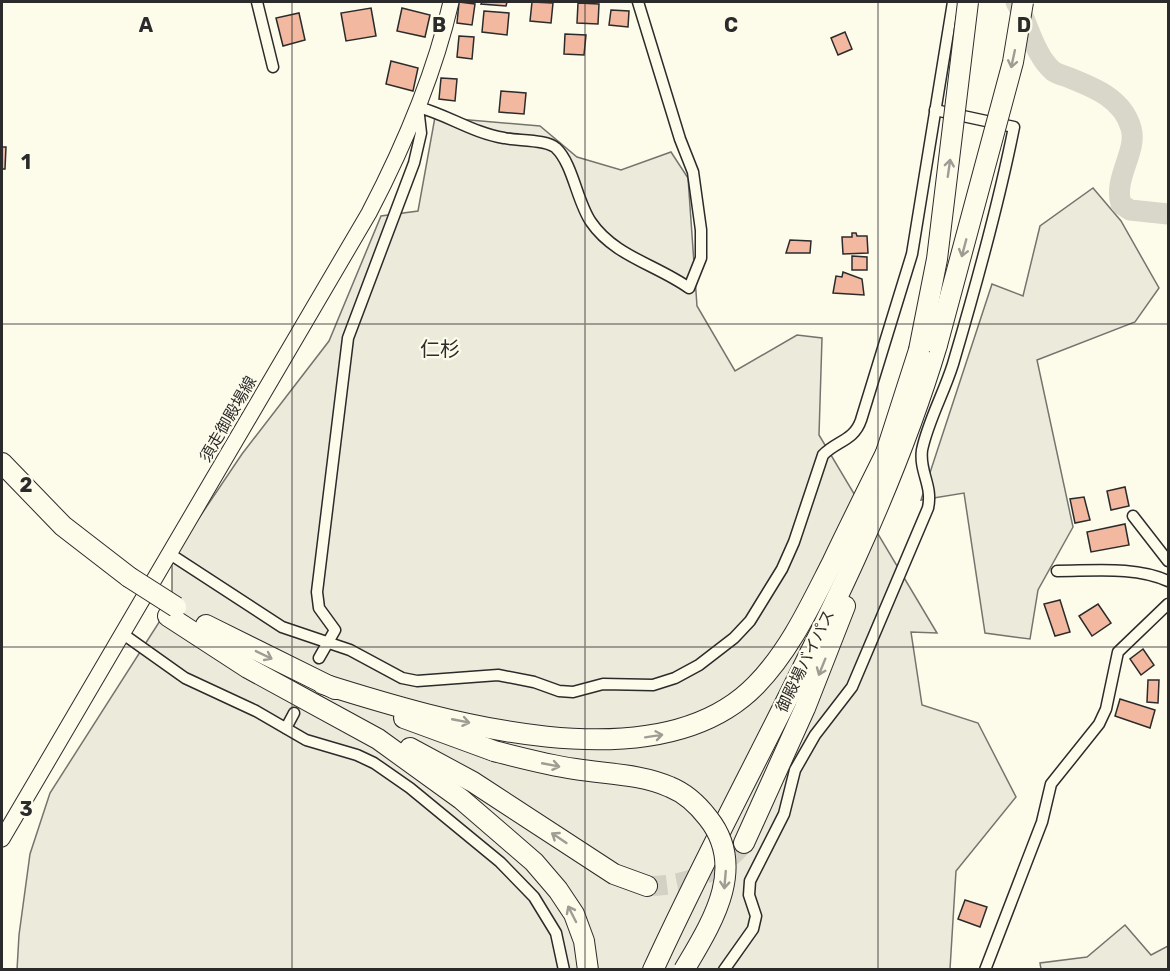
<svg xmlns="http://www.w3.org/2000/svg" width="1170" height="971" font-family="Rubik,'Noto Sans JP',sans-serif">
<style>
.green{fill:#ecebdb;stroke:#74746e;stroke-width:1.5}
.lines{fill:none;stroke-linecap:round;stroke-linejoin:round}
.river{stroke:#d8d7c9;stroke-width:21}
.building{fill:#f2b8a0;stroke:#2b2b2b;stroke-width:1.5}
.motorway-tunnel{stroke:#d3d1c4;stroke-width:20;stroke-dasharray:20 10;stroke-linecap:butt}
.minor-casing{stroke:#2b2b2b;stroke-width:13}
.secondary-casing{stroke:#2b2b2b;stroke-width:17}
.motorway-casing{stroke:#2b2b2b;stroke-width:22}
.minor{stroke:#fdfbea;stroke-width:10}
.secondary{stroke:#fdfbea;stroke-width:15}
.motorway{stroke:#fdfbea;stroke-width:20}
.motorway-bridge-casing{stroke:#2b2b2b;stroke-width:22;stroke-linecap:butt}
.motorway-bridge{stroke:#fdfbea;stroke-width:20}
.oneway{stroke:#9e9d94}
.grid{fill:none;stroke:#2b2b2b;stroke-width:1.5;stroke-opacity:0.55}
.labels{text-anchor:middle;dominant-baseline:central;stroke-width:4.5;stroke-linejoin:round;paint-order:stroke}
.street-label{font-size:16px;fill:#2b2b2b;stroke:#fdfbea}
.quarter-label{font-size:20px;fill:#2b2b2b;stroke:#fdfbea}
.grid-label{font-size:20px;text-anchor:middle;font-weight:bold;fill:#2b2b2b;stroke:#fdfbea;stroke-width:4.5;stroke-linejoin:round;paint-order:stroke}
</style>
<rect width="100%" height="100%" fill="#fdfbea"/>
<g class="green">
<polygon points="435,117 540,126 577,157 621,170 671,152 688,178 697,306 735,371 797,335 822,338 819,435 937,633 911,632 922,705 978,723 1016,797 956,871 950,969 17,970 19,935 30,854 50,793 172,602 172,558 242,454 329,341 381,216 418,211"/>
<polygon points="1093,188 1121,221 1159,288 1135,322 1037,360 1073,527 1038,590 1030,639 985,633 964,493 921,500 992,284 1023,296 1040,226"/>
<polygon points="1125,925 1151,955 1168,946 1168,969 1041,969 1040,963 1087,957"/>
</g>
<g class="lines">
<path class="river" d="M1016 2C1028 22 1034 55 1053 71 1057 74 1065 76 1070 78 1095 88 1123 99 1131 128 1138 151 1113 178 1121 204L1130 210 1168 214"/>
</g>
<g class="building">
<polygon points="459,2 475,4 472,25 457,23"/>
<polygon points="482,2 507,2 506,6 481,4"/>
<polygon points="532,2 553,3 551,23 530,21"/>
<polygon points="578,3 599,4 598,24 577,23"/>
<polygon points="371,8 376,36 346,41 341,13"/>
<polygon points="402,8 430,15 425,37 397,31"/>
<polygon points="611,10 629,11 628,27 609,25"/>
<polygon points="484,11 509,13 507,35 482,32"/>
<polygon points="299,13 305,40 283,46 276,18"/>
<polygon points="845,32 852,49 838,55 831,38"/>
<polygon points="565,34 586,35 584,55 564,54"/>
<polygon points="459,36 474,37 472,59 457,57"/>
<polygon points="391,61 418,68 413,91 386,84"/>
<polygon points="441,78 457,79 455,101 439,99"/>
<polygon points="501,91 526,93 524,114 499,112"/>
<polygon points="2,147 6,147 5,169 2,169"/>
<polygon points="852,233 856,233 857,236 867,236 868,253 843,254 842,237 852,237"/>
<polygon points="790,240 811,241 810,253 786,253"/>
<polygon points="852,256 867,257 867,270 852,270"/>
<polygon points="843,272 862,279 864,295 833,293 836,276 842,277"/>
<polygon points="1125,487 1129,506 1111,510 1107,491"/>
<polygon points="1084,497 1090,520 1075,523 1070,499"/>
<polygon points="1125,524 1129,545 1091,552 1087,532"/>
<polygon points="1060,600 1070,632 1055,636 1044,604"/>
<polygon points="1098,604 1111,623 1092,636 1079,616"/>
<polygon points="1143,649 1154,665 1141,675 1130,659"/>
<polygon points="1148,680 1159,680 1158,703 1147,702"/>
<polygon points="1120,699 1155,710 1150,728 1115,716"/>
<polygon points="965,900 987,907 980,927 958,919"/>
</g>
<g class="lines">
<path class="motorway-tunnel" d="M647 886C686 886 718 874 744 843"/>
<defs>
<g id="minor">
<polyline points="257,2 273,67"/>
<polyline points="1133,516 1168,561"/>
<path d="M170 554 282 627 350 650 402 678 417 681 498 675 534 682 559 691 573 692 603 684 653 685 675 678 699 665 734 638 750 621 782 569 794 542 823 455C836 441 854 441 861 420L912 254 953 2"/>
<path d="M1057 571C1093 571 1135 566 1168 581"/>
<polyline points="123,634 185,678 256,711 306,740 357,755 374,763 410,788 500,862 534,897 556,933 564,970"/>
<path d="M319 658 335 630 319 608 317 592 348 338 414 163 421 133 418 107C448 115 473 133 504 138 517 141 547 139 556 148 573 164 577 202 591 222 614 256 657 265 689 288L701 258V230L693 172 680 139 638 2"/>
<polyline points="286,728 294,713"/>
<path d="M724 970 753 929 756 916 749 895 750 881 784 814 795 770 815 735 852 687 928 508C933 485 919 472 922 450 928 421 944 393 953 364 976 286 998 207 1014 127L935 110"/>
<polyline points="985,970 1042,822 1051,784 1099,724 1106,709 1118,652 1168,604"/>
</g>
<path id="secondary" d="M2 839 369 213C404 146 434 76 451 2"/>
<g id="motorway">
<polyline points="884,459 919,350"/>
<polyline points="2,463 63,526 129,577"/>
<polyline points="168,616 248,668 378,739 461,799 534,862 558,890 574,914 584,941 588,970"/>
<polyline points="206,625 335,689"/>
<path d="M323 684C441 721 657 787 756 685 790 650 810 606 832 563 850 525 869 487 888 449"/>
<polyline points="404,718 494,751"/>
<polyline points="410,748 473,782 614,874 647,886"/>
<polyline points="744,843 805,708 845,606"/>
<path d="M653 970C748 762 871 565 937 345"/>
</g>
</defs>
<use href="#minor" class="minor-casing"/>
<use href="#secondary" class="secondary-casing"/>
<use href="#motorway" class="motorway-casing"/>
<use href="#minor" class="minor"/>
<use href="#secondary" class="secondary"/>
<use href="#motorway" class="motorway"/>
<defs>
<g id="motorway-bridge">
<polyline points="937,345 1013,62 1023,2"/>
<polyline points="919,350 937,259 968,2"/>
<polyline points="129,577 176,607"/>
<path d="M494 751C521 758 548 765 575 769 606 774 641 774 670 787 685 793 698 805 708 818 748 868 711 924 684 970"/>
</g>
</defs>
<use href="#motorway-bridge" class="motorway-bridge-casing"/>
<use href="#motorway-bridge" class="motorway-bridge"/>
</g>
<defs><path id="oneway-shaft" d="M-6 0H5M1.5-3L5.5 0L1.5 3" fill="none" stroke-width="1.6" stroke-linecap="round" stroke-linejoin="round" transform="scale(1.5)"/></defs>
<g class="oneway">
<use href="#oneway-shaft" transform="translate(1013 59) rotate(102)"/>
<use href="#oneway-shaft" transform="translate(949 168) rotate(-82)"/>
<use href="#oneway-shaft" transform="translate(964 248) rotate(105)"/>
<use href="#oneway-shaft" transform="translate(264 655) rotate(26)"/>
<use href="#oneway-shaft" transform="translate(822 667) rotate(112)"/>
<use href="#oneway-shaft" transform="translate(461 721) rotate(11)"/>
<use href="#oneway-shaft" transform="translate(654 736) rotate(-9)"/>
<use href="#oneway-shaft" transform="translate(551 765) rotate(11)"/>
<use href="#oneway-shaft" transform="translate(559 838) rotate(-146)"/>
<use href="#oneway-shaft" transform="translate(725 880) rotate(95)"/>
<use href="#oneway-shaft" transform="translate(572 914) rotate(-117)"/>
</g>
<path class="grid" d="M292 2V970M585 2V970M878 2V970M2 324H1168M2 647H1168"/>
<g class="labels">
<g class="street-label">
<text transform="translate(228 419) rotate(-60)">須走御殿場線</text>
<text transform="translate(805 661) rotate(-64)">御殿場バイパス</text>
</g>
<g class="quarter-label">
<text x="440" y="349">仁杉</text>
</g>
</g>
<g class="grid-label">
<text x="146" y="32">A</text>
<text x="439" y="32">B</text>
<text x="731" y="32">C</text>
<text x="1024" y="32">D</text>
<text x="26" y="169">1</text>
<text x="26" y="492">2</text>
<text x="26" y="816">3</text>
</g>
<rect width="1170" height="971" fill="none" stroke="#2b2b2b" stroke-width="6"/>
</svg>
